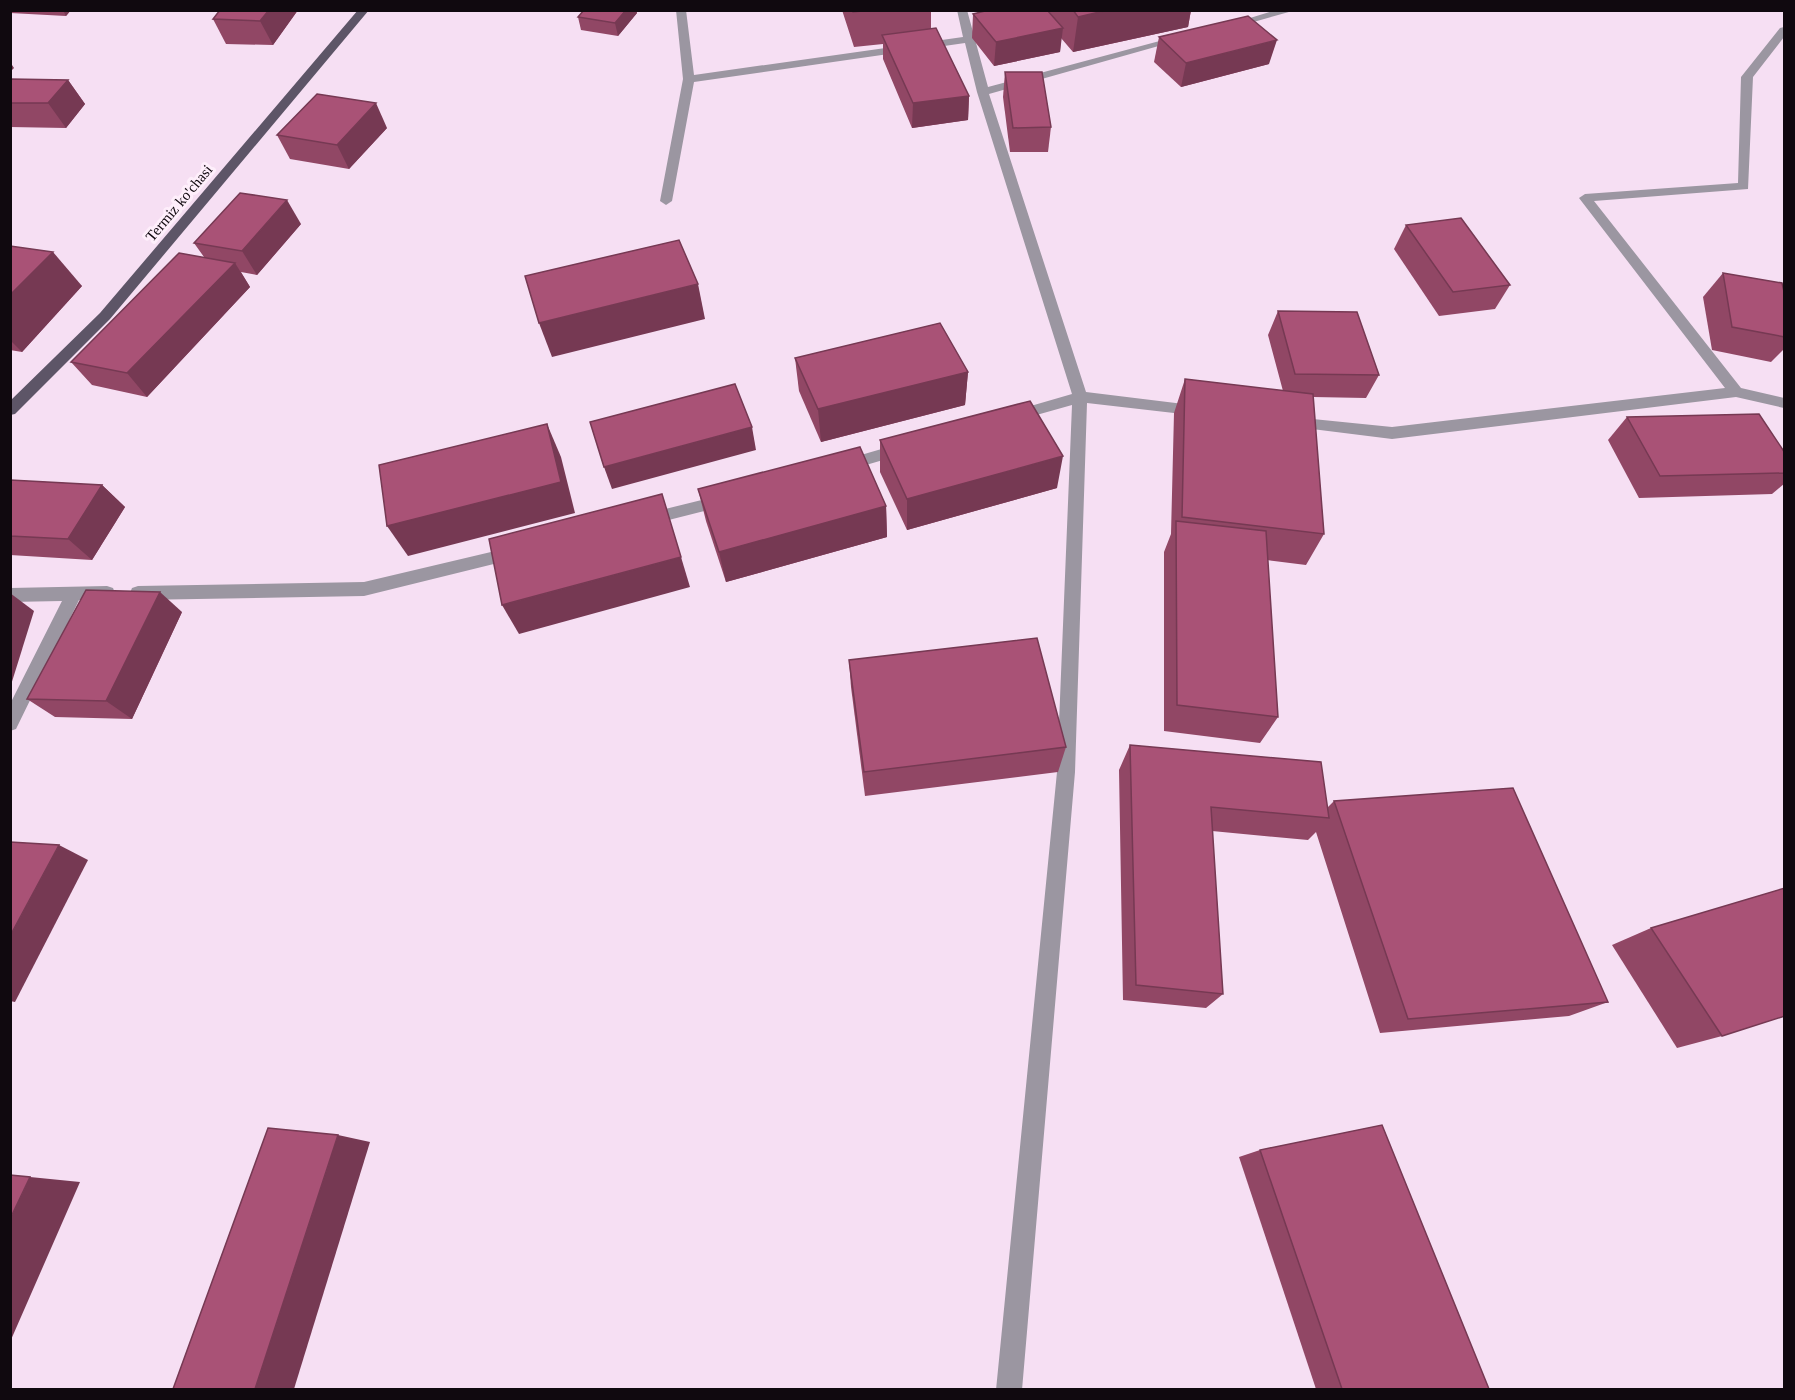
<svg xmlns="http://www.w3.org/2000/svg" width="1795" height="1400" font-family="'Times New Roman',serif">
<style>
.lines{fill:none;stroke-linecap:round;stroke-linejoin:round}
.minor{fill:#9b96a1;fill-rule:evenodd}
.major{fill:#5d5567;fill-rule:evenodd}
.wall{fill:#914765}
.shaded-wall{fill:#763953}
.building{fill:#a95276;stroke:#763953;stroke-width:1.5}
.labels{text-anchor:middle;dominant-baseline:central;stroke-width:6;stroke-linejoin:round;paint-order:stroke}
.far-street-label{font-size:15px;fill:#10090f;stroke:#feeffb}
</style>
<rect width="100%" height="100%" fill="#f6dff3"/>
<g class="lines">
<g class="minor">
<polygon points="676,10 686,10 694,75 963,37 957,10 967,10 988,87 1182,35 1187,38 989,94 1086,392 1200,406 1207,411 1200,416 1087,403 1075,772 1022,1390 996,1390 1057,772 1072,405 1012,422 1005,417 1007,413 1072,394 977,92 965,43 694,82 672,201 666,205 660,201 683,79"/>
<polygon points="1276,10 1296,10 1229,29 1224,26"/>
<polygon points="1784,27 1784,37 1753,77 1748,189 1594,201 1741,388 1784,398 1784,408 1736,397 1392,439 1288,426 1285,422 1293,417 1392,427 1725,388 1579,198 1585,194 1738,183 1741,77 1780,28"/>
<polygon points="902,443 907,445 910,449 907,453 842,472 834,466 837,462"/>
<polygon points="726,494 732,496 734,500 732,504 645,526 637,520 645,514"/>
<polygon points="516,546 522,547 524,552 522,557 364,596 138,600 132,598 130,593 132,588 138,586 364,582"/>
<polygon points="107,586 113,588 115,593 113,598 79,600 16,729 10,731 10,704 62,601 10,602 10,588"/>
</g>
<polygon class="major" points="358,10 369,10 110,319 15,414 10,415 10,401 100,313"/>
</g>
<g class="wall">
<polygon points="10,10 71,10 66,16 10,13"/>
<polygon points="298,10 273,45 226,44 213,19"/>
<polygon points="584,10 636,10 637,13 618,36 581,30 578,17"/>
<polygon points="842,10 931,10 931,29 969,96 968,120 912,128 883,59 883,44 854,47"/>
<polygon points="989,10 1191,10 1188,27 1073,52 1061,38 1060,52 994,66 972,38 973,14"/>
<polygon points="1159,37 1269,64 1181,87 1154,62"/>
<polygon points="1005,72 1051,127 1048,152 1010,152 1003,97"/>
<polygon points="10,79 68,80 85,104 66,128 10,127"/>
<polygon points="387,128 349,169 290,159 277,135"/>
<polygon points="301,224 257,275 241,272 250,287 147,397 92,385 71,362 204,257 194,243"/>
<polygon points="1406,225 1510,285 1495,309 1439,316 1394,249"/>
<polygon points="10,246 82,286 22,352 10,350"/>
<polygon points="1723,273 1785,296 1785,348 1771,362 1712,350 1703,297"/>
<polygon points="1278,311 1379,375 1366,398 1313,397 1324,534 1306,565 1267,560 1278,717 1260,743 1164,731 1164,552 1171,534 1174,413 1185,379 1283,391 1268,335"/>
<polygon points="795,358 968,372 965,405 821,442 799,391"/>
<polygon points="1627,417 1785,453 1785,483 1772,494 1639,498 1608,440"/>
<polygon points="880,440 1057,488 907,530 880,472"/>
<polygon points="10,480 102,485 125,507 92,560 10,555"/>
<polygon points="698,489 886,506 887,537 726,582 706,521"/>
<polygon points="182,612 132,719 55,717 27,699"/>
<polygon points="849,660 1066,747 1058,772 865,796 851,687"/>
<polygon points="1130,745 1327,808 1334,801 1608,1002 1569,1016 1380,1033 1316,832 1308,840 1212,831 1223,994 1206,1008 1123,1000 1119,770"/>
<polygon points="1651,928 1722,1036 1677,1048 1612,945"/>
<polygon points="1260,1150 1489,1389 1316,1389 1239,1157"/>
</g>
<g class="shaded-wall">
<polygon points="63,10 71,10 66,16"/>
<polygon points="269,10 298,10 273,45 260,21"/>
<polygon points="626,10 636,10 637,13 618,36 615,23"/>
<polygon points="1108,10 1191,10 1188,27 1073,52 1078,17"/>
<polygon points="1063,28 1060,52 994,66 996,42"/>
<polygon points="1277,40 1269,64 1181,87 1186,63"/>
<polygon points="10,62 14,68 10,72"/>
<polygon points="68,80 85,104 66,128 48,103"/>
<polygon points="969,96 968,120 912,128 913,103"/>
<polygon points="376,103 387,128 349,169 337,145"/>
<polygon points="287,200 301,224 257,275 242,251"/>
<polygon points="53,252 82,286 22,352 10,340 10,295"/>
<polygon points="235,263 250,287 147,397 127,373"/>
<polygon points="698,284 705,319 552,357 539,323"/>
<polygon points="968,372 965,405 821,442 818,409"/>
<polygon points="547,424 561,457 575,513 408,556 387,526"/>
<polygon points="752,427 756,450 612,489 604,467"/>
<polygon points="1063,456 1057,488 907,530 907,499"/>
<polygon points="102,485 125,507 92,560 68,539"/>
<polygon points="886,506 887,537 726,582 719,552"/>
<polygon points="681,557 690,587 519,634 502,605"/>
<polygon points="160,592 182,612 132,719 106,701"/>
<polygon points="10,593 34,611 10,688"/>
<polygon points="59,845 88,860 15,1002 10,1001 10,936"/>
<polygon points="338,1135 370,1142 294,1389 255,1389"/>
<polygon points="30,1177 80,1182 10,1342 10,1219"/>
</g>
<g class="building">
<polygon points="220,10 269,10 260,21 213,19"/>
<polygon points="584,10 626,10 615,23 578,17"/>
<polygon points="852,10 873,10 853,12"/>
<polygon points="989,10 1047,10 1063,28 996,42 973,14"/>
<polygon points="1073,10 1108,10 1078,17"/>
<polygon points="1248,16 1277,40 1186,63 1159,37"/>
<polygon points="936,28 969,96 913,103 882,35"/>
<polygon points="1005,72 1042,72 1051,127 1013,128"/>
<polygon points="10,79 68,80 48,103 10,103"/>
<polygon points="317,94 376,103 337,145 277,135"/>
<polygon points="240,193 287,200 242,251 194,243"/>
<polygon points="1461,218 1510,285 1453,292 1406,225"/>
<polygon points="679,240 698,284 539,323 525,276"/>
<polygon points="10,246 53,252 10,295"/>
<polygon points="179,253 235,263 127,373 71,362"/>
<polygon points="1723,273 1782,283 1785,296 1785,337 1732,327"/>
<polygon points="1278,311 1357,312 1379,375 1295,374"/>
<polygon points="940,323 968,372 818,409 795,358"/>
<polygon points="1185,379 1313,394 1324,534 1182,517"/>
<polygon points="735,384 752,427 604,467 590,422"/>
<polygon points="1030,401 1063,456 907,499 880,440"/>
<polygon points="1759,414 1785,453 1785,473 1660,476 1627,417"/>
<polygon points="547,424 561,482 387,526 379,465"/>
<polygon points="860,447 886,506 719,552 698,489"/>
<polygon points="10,480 102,485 68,539 10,536"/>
<polygon points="662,494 681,557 502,605 489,539"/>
<polygon points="1176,521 1266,531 1278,717 1177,705"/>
<polygon points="86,590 160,592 106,701 27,699"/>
<polygon points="1037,638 1066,747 864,772 849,660"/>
<polygon points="1130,745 1321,762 1329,818 1211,807 1223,994 1136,985"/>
<polygon points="1513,788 1608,1002 1408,1019 1334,801"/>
<polygon points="10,842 59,845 10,936"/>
<polygon points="1785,888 1785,1016 1722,1036 1651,928"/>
<polygon points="1382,1125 1489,1389 1342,1389 1260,1150"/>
<polygon points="268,1128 338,1135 255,1389 173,1389"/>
<polygon points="10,1175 30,1177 10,1219"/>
</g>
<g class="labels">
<g class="far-street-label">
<text transform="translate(179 203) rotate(-50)">Termiz ko'chasi</text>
</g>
</g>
<rect width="1795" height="1400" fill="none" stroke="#10090f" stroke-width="24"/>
</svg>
